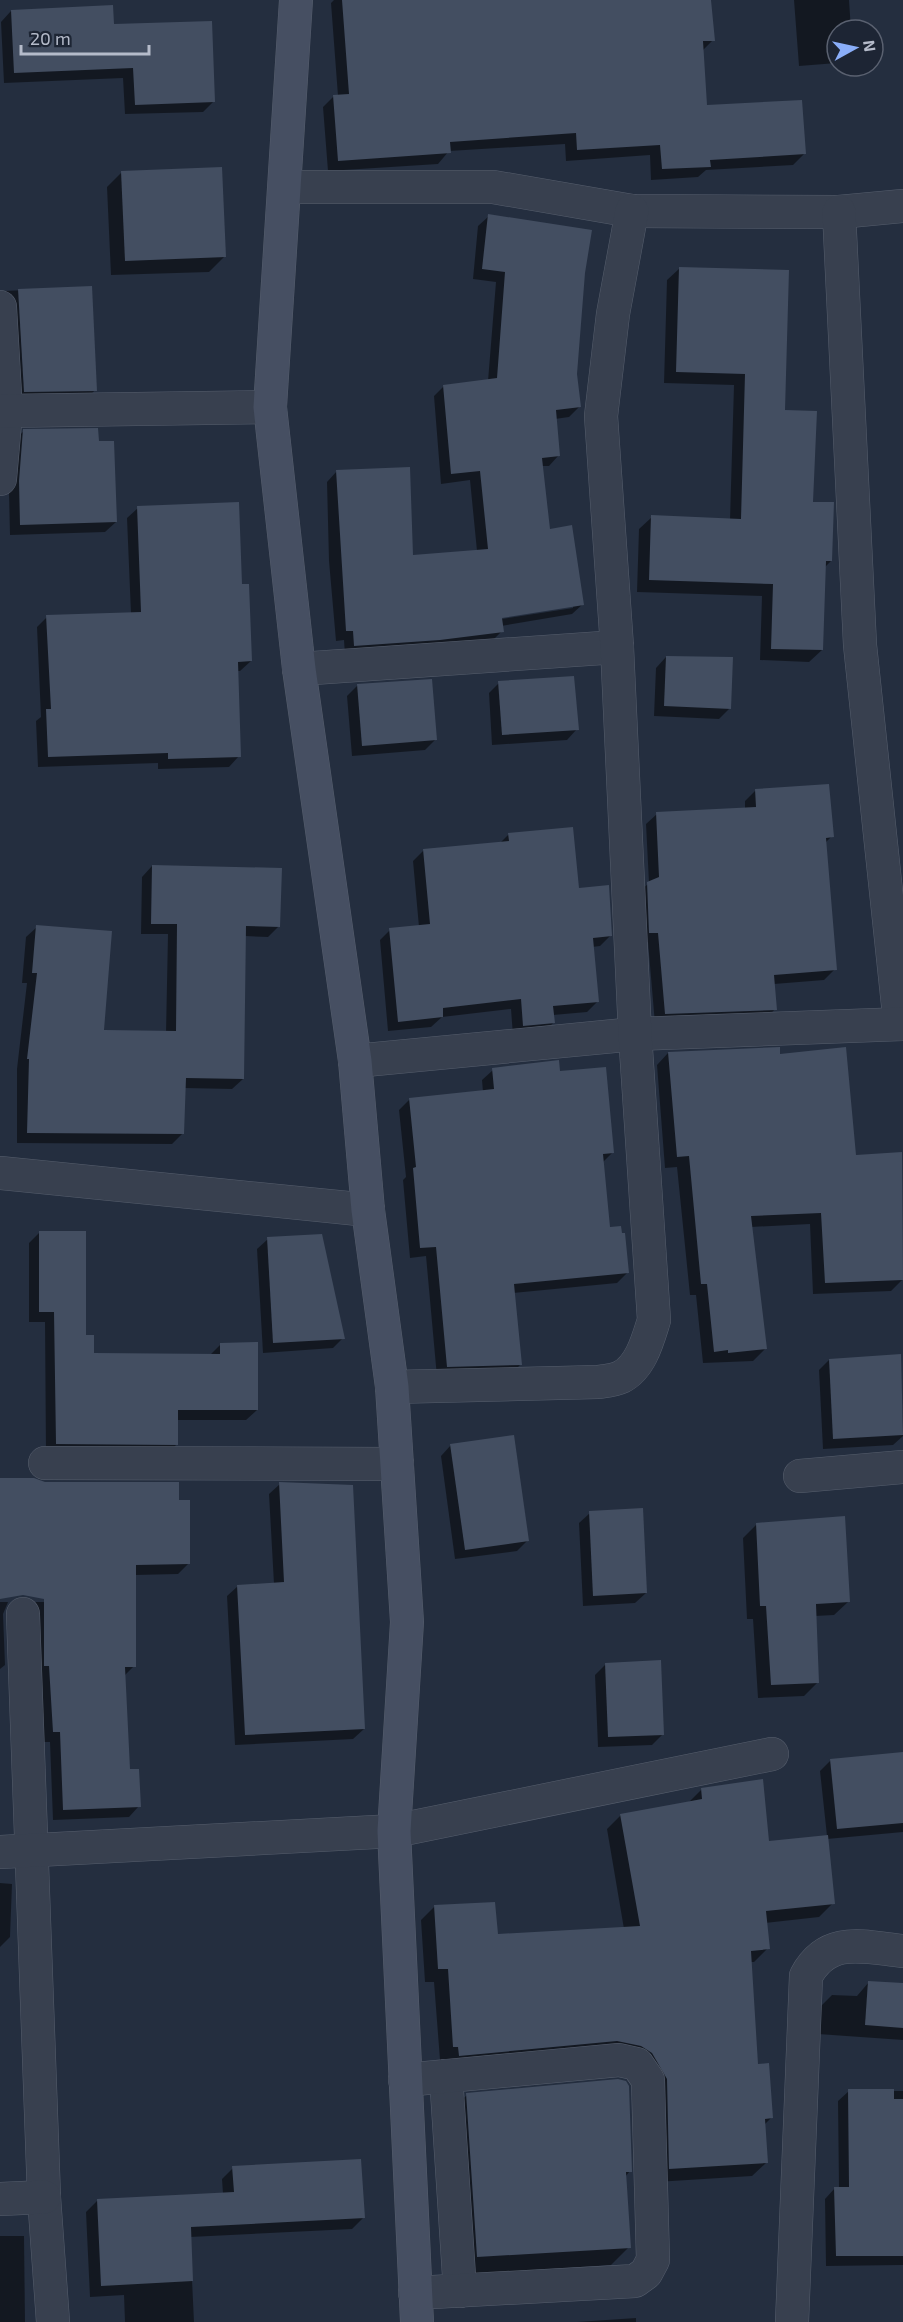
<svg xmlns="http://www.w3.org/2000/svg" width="903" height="2322" font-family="'Exo 2',sans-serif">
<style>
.shadow{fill:#0007;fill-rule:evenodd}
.building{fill:#434e61}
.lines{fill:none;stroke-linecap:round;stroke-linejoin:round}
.street-casing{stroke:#565e6d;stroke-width:34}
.secondary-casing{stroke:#565e6d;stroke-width:34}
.street{stroke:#38404f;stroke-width:33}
.secondary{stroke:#464f62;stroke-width:33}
</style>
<rect width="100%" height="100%" fill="#242e3f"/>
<g class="shadow">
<polygon points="334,0 710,0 713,40 702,51 706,107 804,154 793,165 706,170 698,177 651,180 650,155 566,161 565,144 449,151 438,164 328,171 323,107 334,96 338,96 331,3"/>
<polygon points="794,0 849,0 851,30 837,30 837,63 799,66"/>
<polygon points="11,11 113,26 214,101 203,112 125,114 123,78 4,83 1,22"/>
<polygon points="122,172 224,257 209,272 111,275 107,187"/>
<path d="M489 216 584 273 576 374 579 407 569 417 555 419 559 455 549 466H542L548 530 583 604 572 614 501 626 502 631 492 641 345 656 344 640 336 641 329 561 327 482 337 471 411 556 477 551 470 480 441 484 434 396 444 386 488 381 496 282 473 279 478 226ZM573 605V608L495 620 494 617Z"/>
<polygon points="680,268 783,412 831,561 825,567 822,650 809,662 760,660 762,596 637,592 639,529 652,517 730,520 734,385 664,383 667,280"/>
<polygon points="91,287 95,390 85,401 14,402 0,295 4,291"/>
<polygon points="24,431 116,522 105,532 10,535 9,492 13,441"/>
<polygon points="138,508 240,586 251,661 240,671 237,671 239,756 229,767 158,769 158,763 38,767 36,721 41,717 37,627 47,617 131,614 127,518"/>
<polygon points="666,657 730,708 719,719 654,716 656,668"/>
<polygon points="499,683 577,729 567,740 492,745 489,693"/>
<polygon points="358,685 436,739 425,750 352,756 347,696"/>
<polygon points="755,791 832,836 825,843 835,969 824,980 774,984 775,1009 765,1020 655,1024 648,942 639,943 637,894 649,883 646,824 657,814 745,809 745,801"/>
<polygon points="509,834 577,890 610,936 600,946 592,947 598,1001 587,1012 553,1015 554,1022 543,1033 513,1036 511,1009 442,1017 431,1027 388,1031 380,940 390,930 419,927 413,861 424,850 500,843"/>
<polygon points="152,866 279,926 268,937 245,936 243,1079 232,1089 184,1088 183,1133 172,1144 17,1143 17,1069 27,983 22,983 26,937 37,927 102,1031 166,1033 168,934 141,934 142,877"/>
<polygon points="668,1053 779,1055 903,1279 891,1291 813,1294 810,1224 751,1227 765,1349 753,1361 703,1363 696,1295 690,1295 677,1167 665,1168 657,1065"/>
<polygon points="493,1070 559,1073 613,1152 602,1163 608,1229 627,1273 617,1283 513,1293 520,1365 510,1375 437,1377 426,1256 410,1258 403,1180 406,1177 399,1110 410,1099 483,1092 482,1080"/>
<polygon points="39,1233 92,1354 210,1355 221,1344 257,1410 246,1420 177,1420 177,1444 166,1455 46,1454 45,1322 29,1322 29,1243"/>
<polygon points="268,1239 343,1338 333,1348 263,1353 257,1249"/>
<polygon points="900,1356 903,1436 893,1445 823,1449 819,1370 829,1360"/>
<polygon points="451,1445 528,1540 517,1551 455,1559 441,1456"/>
<polygon points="0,1480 177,1501 188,1564 178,1574 135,1575 134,1666 124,1676 128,1771 139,1806 129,1817 53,1820 50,1742 43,1742 26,1612 36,1602 45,1602 46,1557 0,1555"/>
<polygon points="280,1484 364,1729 353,1739 235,1745 227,1596 238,1586 274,1584 269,1494"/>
<polygon points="590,1513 646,1593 635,1603 583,1606 579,1523"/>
<polygon points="756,1525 848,1602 834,1615 815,1616 818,1682 804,1696 758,1698 753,1619 747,1619 743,1538"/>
<polygon points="0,1602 8,1602 3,1614 5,1665 0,1669"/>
<polygon points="606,1664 663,1734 652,1745 598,1747 595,1675"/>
<polygon points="903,1753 903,1832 827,1839 833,1903 819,1917 765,1923 768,1948 754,1962 750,1962 757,2066 771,2118 764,2125 766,2163 752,2176 656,2182 639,2067 440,2060 434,1982 425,1982 421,1920 435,1906 497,1936 624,1929 607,1829 621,1815 688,1803 702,1789 768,1842 827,1836 820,1771 831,1760"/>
<polygon points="0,1883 12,1884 10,1937 0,1947"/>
<polygon points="869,1982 903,1984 903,2040 818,2034 820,2007 832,1995 857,1996"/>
<polygon points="849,2091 903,2091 903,2265 826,2266 825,2199 835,2188 839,2188 838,2101"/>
<polygon points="467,2095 630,2171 625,2177 629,2247 611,2265 459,2275 448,2113"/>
<polygon points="233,2168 363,2218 352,2229 190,2237 194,2322 125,2322 124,2295 90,2297 86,2212 97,2201 223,2194 222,2179"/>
<polygon points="0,2236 24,2236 25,2322 0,2322"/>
<polygon points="636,2318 636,2322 577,2322"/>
</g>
<g class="building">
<polygon points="342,0 711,0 715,41 703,41 707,105 802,100 806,154 710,160 711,167 662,169 660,145 577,150 576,133 450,142 451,153 338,161 333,95 349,94"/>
<polygon points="113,5 114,24 212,21 215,102 135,105 133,68 14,73 11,10"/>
<polygon points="222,167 226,257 125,261 121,171"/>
<polygon points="488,214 592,230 585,273 577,374 581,407 556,410 560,456 542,458 550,529 572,525 584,605 502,618 504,632 440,640 354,646 353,631 346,631 336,470 410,467 413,555 488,549 480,471 451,474 443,385 497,378 505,272 482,269"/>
<polygon points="679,267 789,270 785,410 817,411 813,502 834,502 832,561 826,561 823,650 771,649 773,584 649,580 651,515 741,519 745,374 676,372"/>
<polygon points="92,286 97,391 24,392 18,289"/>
<polygon points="98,428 99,441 114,441 117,522 20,525 19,481 23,429"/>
<polygon points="239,502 242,584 249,584 252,661 238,662 241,757 168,759 168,753 48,757 46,709 51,709 46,615 141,612 137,506"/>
<polygon points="666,656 733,657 731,709 664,706"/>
<polygon points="574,676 579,730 502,735 498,681"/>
<polygon points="432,679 437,740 362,746 357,684"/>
<polygon points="829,784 834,837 826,838 837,970 774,975 777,1010 665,1014 658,933 649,933 647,882 659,877 656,812 756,807 755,789"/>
<polygon points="573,827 579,888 609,885 612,936 593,938 599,1002 553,1006 555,1023 523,1026 521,999 443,1008 443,1017 398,1022 389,928 430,924 423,849 509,841 508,833"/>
<polygon points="152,865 282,868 280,927 246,926 244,1079 186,1078 184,1134 27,1133 29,1059 27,1059 37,973 32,973 36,925 112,931 104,1030 176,1031 177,924 151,924"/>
<polygon points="780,1047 780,1054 846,1047 856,1155 902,1152 903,1280 825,1283 821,1213 751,1216 767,1349 728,1353 728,1350 714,1352 707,1284 701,1284 689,1156 677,1157 668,1052"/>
<polygon points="559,1060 560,1071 606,1067 614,1153 603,1154 610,1227 621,1226 622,1233 625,1233 629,1273 514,1284 522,1365 447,1367 436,1247 420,1248 413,1168 416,1167 409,1098 494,1089 492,1068"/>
<polygon points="39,1231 86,1231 86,1335 94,1335 94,1353 220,1354 220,1343 258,1342 258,1410 178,1410 178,1445 56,1444 54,1312 39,1312"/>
<polygon points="322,1234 345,1339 273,1343 267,1237"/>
<polygon points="901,1354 903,1435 833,1439 829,1359"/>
<polygon points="514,1435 529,1541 465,1550 450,1444"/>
<polygon points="0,1478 34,1478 45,1482 179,1482 179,1500 190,1500 190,1564 136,1565 136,1667 125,1667 130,1769 139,1769 141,1807 63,1810 60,1732 53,1732 49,1666 44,1666 44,1599 23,1595 0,1599"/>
<polygon points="279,1482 353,1485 365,1729 245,1735 237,1585 284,1582"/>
<polygon points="643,1508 647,1593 593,1596 589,1511"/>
<polygon points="845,1516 850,1602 816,1604 819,1683 771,1685 766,1606 760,1606 756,1523"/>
<polygon points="661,1660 664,1735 608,1737 605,1663"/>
<polygon points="903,1752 903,1823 837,1829 830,1759"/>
<polygon points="763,1779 769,1841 828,1835 835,1904 766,1911 770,1949 751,1951 758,2064 769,2063 773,2118 765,2119 768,2163 669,2169 667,2079 652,2053 641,2046 617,2041 459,2056 458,2047 453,2047 448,1969 438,1969 434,1905 495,1902 498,1934 640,1926 620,1814 702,1799 701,1788"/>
<polygon points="868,1981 903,1983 903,2028 865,2025"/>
<polygon points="618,2079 626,2081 629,2086 632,2172 626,2172 631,2248 477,2257 466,2093"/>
<polygon points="848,2089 894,2089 894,2099 903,2099 903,2256 836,2256 834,2187 849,2187"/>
<polygon points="361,2159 365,2218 191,2227 193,2281 101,2286 97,2199 234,2192 232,2166"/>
</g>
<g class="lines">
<defs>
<g id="street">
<polyline points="285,187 493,187 632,211 839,212 903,206"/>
<polyline points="839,212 860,645 900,1024"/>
<polyline points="0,307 6,411 0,479"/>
<polyline points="0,411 270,407"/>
<polyline points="299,669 617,647"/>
<polyline points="355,1061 635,1034 903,1024"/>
<polyline points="0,1173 368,1210"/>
<path d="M392 1387 598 1382C605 1381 615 1380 621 1377 641 1367 648 1339 654 1320L635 1034 617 647 601 416 613 314 632 211"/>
<polyline points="45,1463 397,1464"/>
<polyline points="800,1476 903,1467"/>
<polyline points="23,1614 44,2197 53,2322"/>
<polyline points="0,1852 394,1831 772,1754"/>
<polyline points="446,2076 460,2291"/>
<polyline points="405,2080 619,2060 637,2064 648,2080 653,2260 646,2273 635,2281 415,2293"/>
<polyline points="0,2199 44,2197"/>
<path d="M792 2322 806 1976C828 1935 864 1947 903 1951"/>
</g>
<polyline id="secondary" points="296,0 270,407 299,669 355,1061 368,1210 392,1387 407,1622 394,1831 417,2322"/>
</defs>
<use href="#street" class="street-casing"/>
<use href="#secondary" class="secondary-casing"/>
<use href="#street" class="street"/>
<use href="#secondary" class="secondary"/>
</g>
<g transform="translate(855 48) rotate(82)"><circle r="28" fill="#1d2534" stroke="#5a6170" stroke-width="1.5"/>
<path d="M0-4.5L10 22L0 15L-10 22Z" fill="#8aaef9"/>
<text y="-9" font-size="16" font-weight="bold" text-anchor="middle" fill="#b5bbca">N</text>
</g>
<path d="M21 45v9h128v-9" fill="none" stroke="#b5bbca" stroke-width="3"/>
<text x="30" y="45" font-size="18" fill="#b5bbca" stroke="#1d2534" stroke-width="4.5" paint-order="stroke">20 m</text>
</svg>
